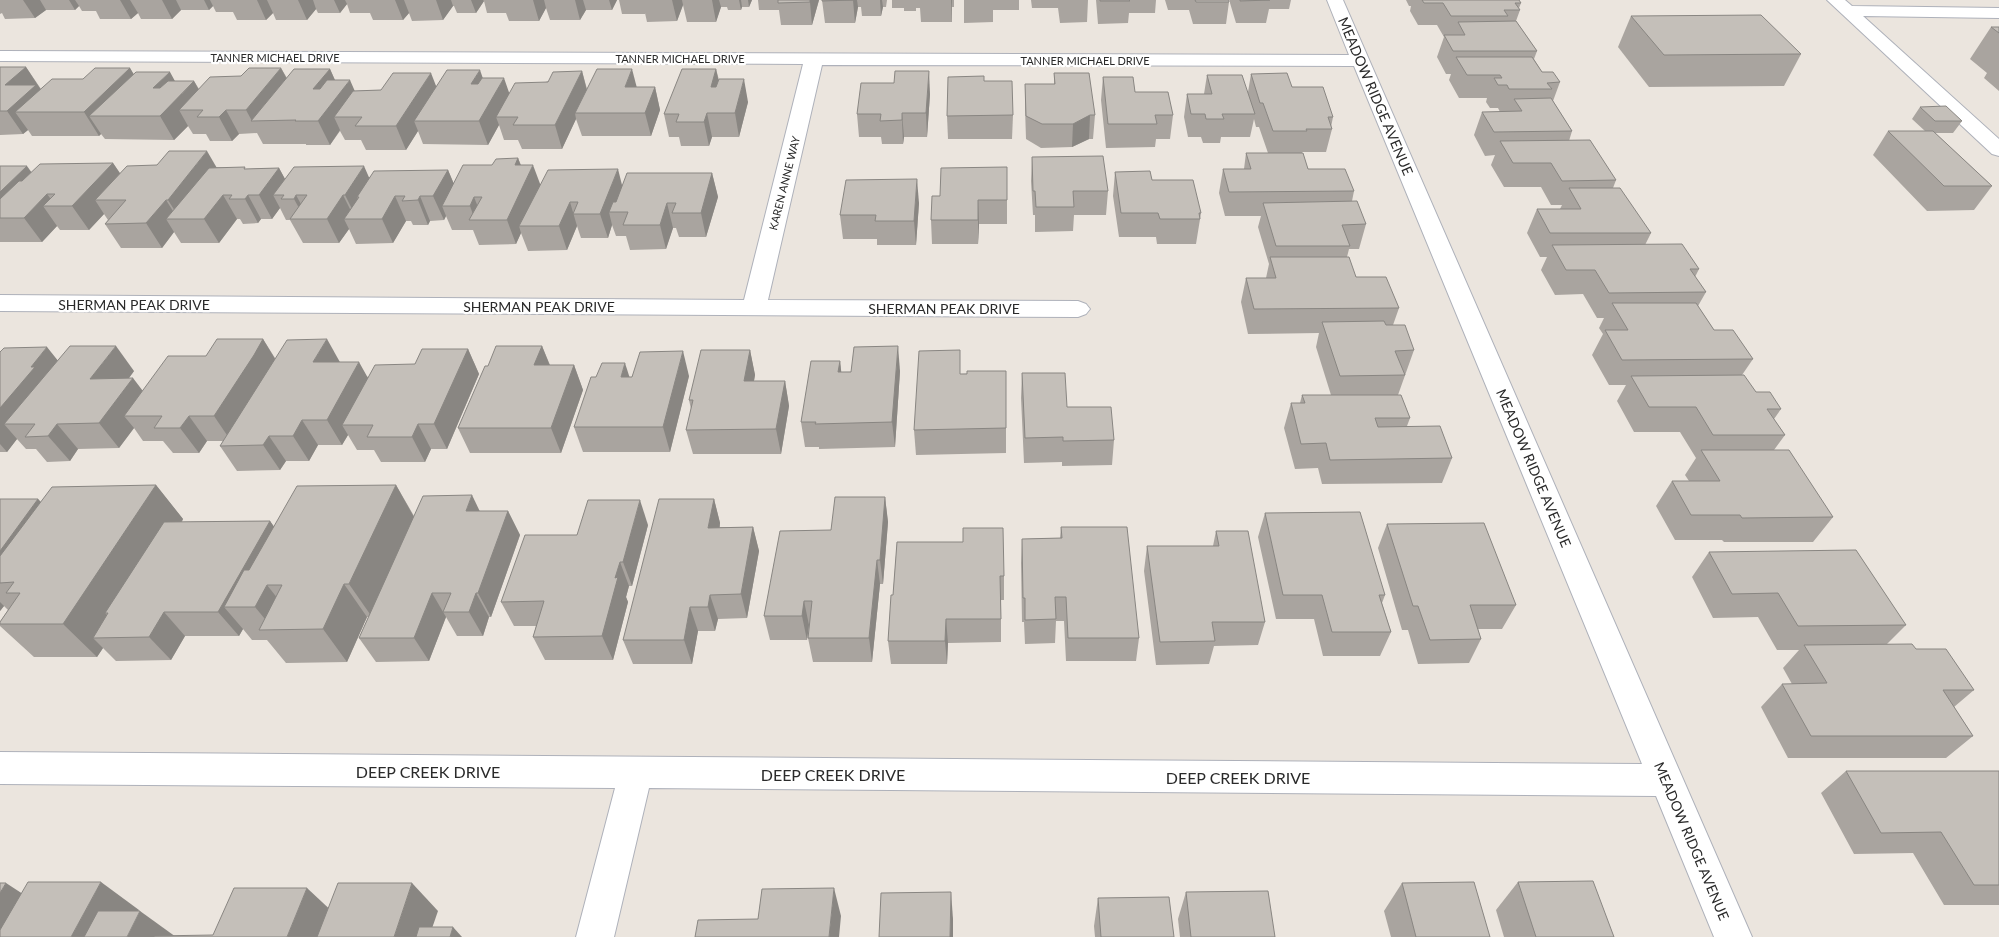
<svg xmlns="http://www.w3.org/2000/svg" width="1999" height="937" font-family="Lato,sans-serif">
<style>
.lines{fill:none;stroke-linecap:round;stroke-linejoin:round}
.minor-casing{stroke:#aeb1ba;stroke-width:2}
.minor{fill:#fff;fill-rule:evenodd}
.wall{fill:#a9a49f}
.shaded-wall{fill:#898682}
.building{fill:#c4bfb9;stroke:#898682}
.labels{text-anchor:middle;dominant-baseline:central;stroke-width:4.5;stroke-linejoin:round;paint-order:stroke}
.far-street-label{font-size:11px;fill:#2a2a2a;stroke:#fff}
.street-label{font-size:14px;fill:#2a2a2a;stroke:#fff}
.near-street-label{font-size:16px;fill:#2a2a2a;stroke:#fff}
</style>
<rect width="100%" height="100%" fill="#ebe5de"/>
<g class="lines">
<defs>
<g id="minor">
<polygon points="1327,0 1343,0 1752,937 1714,937 1656,796 649,788 614,937 576,937 615,788 0,784 0,752 1642,764 1354,66 822,65 768,300 1078,301 1086,304 1090,309 1086,314 1078,317 0,311 0,295 744,300 803,64 0,61 0,51 1349,55"/>
<polygon points="1827,0 1845,0 1852,6 1999,8 1999,18 1863,16 1999,139 1999,156 1992,154"/>
</g>
</defs>
<use href="#minor" class="minor-casing"/>
<use href="#minor" class="minor"/>
</g>
<g class="wall">
<polygon points="0,0 617,0 612,10 586,10 580,20 550,20 546,8 539,21 509,21 506,13 487,13 484,1 476,13 457,13 454,6 453,6 443,20 412,21 409,13 403,20 373,20 370,13 350,13 347,4 340,13 318,13 316,9 307,20 276,20 273,13 266,20 237,20 233,12 216,12 213,6 209,10 181,10 172,19 141,19 138,13 131,19 100,19 96,11 82,11 79,6 75,10 46,10 35,18 5,19 2,13 0,14"/>
<polygon points="619,0 752,0 749,7 742,7 741,10 728,10 727,7 721,7 716,22 687,22 683,5 677,21 647,22 645,13 645,14 622,14"/>
<polygon points="758,0 819,0 812,25 781,25 779,10 759,10"/>
<polygon points="822,0 887,0 886,7 883,7 881,16 862,16 861,7 858,7 855,23 825,23"/>
<polygon points="892,0 954,0 954,7 952,7 952,22 921,22 920,8 916,8 916,11 904,11 904,8 892,8"/>
<polygon points="964,0 1019,0 1019,10 993,10 993,22 964,23"/>
<polygon points="1031,0 1088,0 1087,22 1060,23 1058,8 1032,8"/>
<polygon points="1096,0 1156,0 1155,13 1129,13 1128,23 1098,24"/>
<polygon points="1165,0 1229,0 1229,2 1226,24 1193,24 1189,10 1168,10"/>
<polygon points="1230,0 1291,0 1289,9 1269,9 1266,23 1236,23 1230,3"/>
<polygon points="1406,0 1519,0 1521,3 1519,8 1520,10 1516,21 1537,51 1534,59 1542,72 1560,82 1553,101 1572,131 1569,141 1616,180 1613,188 1651,233 1645,245 1699,269 1695,277 1706,292 1698,306 1714,330 1753,359 1742,375 1756,392 1781,409 1774,419 1785,435 1774,450 1833,517 1813,542 1724,542 1722,540 1675,540 1656,506 1672,481 1689,481 1685,475 1696,458 1680,432 1634,432 1617,401 1626,385 1609,385 1592,355 1603,334 1599,328 1604,318 1597,318 1583,294 1555,295 1541,270 1547,257 1540,257 1527,233 1537,209 1560,209 1562,205 1551,205 1541,187 1504,187 1491,165 1495,155 1485,156 1474,135 1482,112 1500,112 1498,108 1490,108 1486,102 1487,98 1459,98 1449,80 1451,74 1446,74 1437,57 1444,37 1437,25 1418,25 1410,11 1411,6 1409,6"/>
<polygon points="1631,16 1801,54 1784,86 1649,87 1618,47"/>
<polygon points="1991,27 1999,27 1999,91 1984,78 1987,73 1970,59"/>
<polygon points="0,67 26,67 41,89 130,68 133,74 175,81 194,81 199,89 241,76 281,68 287,78 330,69 335,80 354,91 381,90 436,86 483,78 509,93 582,71 587,89 655,87 660,110 651,136 582,136 576,119 562,149 522,149 518,140 504,140 499,125 488,145 423,144 418,131 406,150 366,150 361,140 345,140 340,131 330,145 306,145 306,144 263,144 257,133 239,134 232,141 210,141 206,134 193,134 188,126 174,140 105,139 101,134 99,136 32,136 28,130 23,134 0,135"/>
<polygon points="716,69 719,80 748,102 739,137 712,137 709,146 681,146 679,137 669,137 664,114"/>
<polygon points="1054,73 1095,115 1093,139 1089,139 1072,147 1041,148 1026,139 1025,108 1025,84 1054,84"/>
<polygon points="1251,74 1292,87 1333,117 1331,127 1332,129 1326,152 1302,152 1302,153 1308,169 1354,191 1352,201 1366,224 1359,249 1349,249 1347,257 1356,277 1399,308 1393,325 1414,350 1398,395 1410,418 1407,426 1452,458 1442,483 1322,484 1318,468 1295,469 1284,428 1291,403 1300,403 1302,395 1331,395 1316,347 1319,333 1248,334 1241,302 1246,278 1266,278 1269,264 1258,227 1261,216 1225,216 1219,193 1223,169 1244,169 1246,153 1268,153 1259,127 1256,127 1254,119 1250,137 1221,137 1220,143 1203,143 1201,137 1188,137 1184,117 1187,94 1204,94 1207,75 1248,92"/>
<polygon points="1103,77 1135,92 1173,115 1170,139 1156,139 1155,147 1106,148 1101,100"/>
<polygon points="984,81 1013,115 1012,139 948,139 947,116"/>
<polygon points="930,94 927,137 904,137 903,144 882,144 881,137 859,137 857,114"/>
<polygon points="1920,107 1962,121 1953,133 1935,133 1992,186 1974,210 1927,211 1873,155 1888,131 1925,131 1912,119"/>
<polygon points="1032,157 1108,191 1106,215 1074,215 1073,231 1035,232 1035,215 1033,215 1031,181"/>
<polygon points="518,158 521,165 540,185 622,185 712,173 718,197 706,237 679,237 676,228 673,228 666,249 630,250 626,236 616,236 612,225 608,238 581,238 577,226 567,250 528,251 521,233 516,244 479,245 473,230 452,230 446,216 444,220 430,221 428,225 413,225 411,221 406,221 393,243 356,244 349,229 339,243 303,243 290,220 286,220 280,208 272,219 261,219 258,223 243,224 240,219 237,219 219,243 181,243 174,232 162,248 121,248 105,224 108,220 104,214 89,230 60,230 57,226 42,242 0,242 0,166 31,172 113,163 120,173 216,167 246,169 279,168 285,179 369,177 448,170 454,184 492,165"/>
<polygon points="1007,167 1007,224 979,224 978,244 932,244 931,220 940,196"/>
<polygon points="1115,172 1152,180 1201,213 1196,244 1157,244 1156,237 1119,237 1113,196"/>
<polygon points="919,203 916,245 877,245 877,239 843,239 840,215"/>
<polygon points="263,339 275,358 339,362 368,377 468,349 479,374 447,449 431,449 425,462 381,462 374,450 357,450 348,435 342,445 318,445 309,461 286,461 280,470 237,471 220,446 223,441 207,441 199,453 173,453 163,441 143,441 134,428 119,448 78,449 70,461 47,462 36,449 26,449 17,439 7,452 0,452 0,352 58,361 134,371 129,378 142,391 206,356"/>
<polygon points="542,346 550,365 574,365 583,390 561,453 470,453 458,428 488,366"/>
<polygon points="750,350 755,375 754,381 785,381 789,406 781,454 693,454 686,430 691,409 689,400"/>
<polygon points="840,361 841,372 900,371 895,447 819,449 819,447 805,447 801,422"/>
<polygon points="1006,371 1006,453 916,455 914,430 961,374"/>
<polygon points="1022,373 1067,407 1114,440 1112,465 1062,466 1062,462 1024,463 1021,398"/>
<polygon points="689,376 670,452 583,452 574,427 630,377"/>
<polygon points="156,485 183,519 182,522 270,521 274,527 396,485 414,516 480,511 508,511 520,535 491,617 489,617 483,636 457,636 446,617 429,661 376,662 359,638 369,617 367,617 347,662 286,663 267,640 252,640 243,629 239,636 185,636 171,660 116,661 103,648 97,657 34,657 0,626 0,622 8,610 4,606 0,611 0,499 38,499 41,502"/>
<polygon points="885,497 888,522 883,584 880,584 872,662 813,662 808,638 809,625 807,640 770,640 764,616 831,530"/>
<polygon points="714,499 720,523 720,527 753,527 759,551 747,618 718,619 715,631 698,631 692,664 633,664 623,640"/>
<polygon points="1265,513 1385,595 1382,603 1391,632 1380,656 1323,656 1314,619 1276,619 1258,537"/>
<polygon points="1387,524 1516,605 1502,629 1478,629 1481,639 1469,663 1418,664 1408,630 1402,630 1378,548"/>
<polygon points="648,525 632,586 629,586 626,597 628,602 613,660 545,660 533,637 536,626 514,626 501,602 577,535"/>
<polygon points="1061,527 1139,638 1136,661 1066,661 1064,621 1056,621 1055,643 1025,644 1024,622 1022,622 1021,563 1022,539 1060,538"/>
<polygon points="1216,531 1265,622 1258,645 1214,646 1209,664 1156,665 1144,571 1147,546 1213,546"/>
<polygon points="897,542 1004,576 1004,600 1001,600 1001,642 948,643 947,664 891,664 888,641 893,595"/>
<polygon points="1709,552 1906,625 1887,644 1916,649 1974,690 1954,707 1973,736 1946,758 1788,758 1761,707 1782,684 1792,684 1783,668 1799,650 1777,650 1758,617 1713,618 1692,577"/>
<polygon points="1846,771 1999,771 1999,905 1944,905 1913,853 1854,854 1821,793"/>
<polygon points="1518,882 1614,937 1504,937 1496,910"/>
<polygon points="1402,883 1490,937 1391,937 1384,911"/>
<polygon points="1186,892 1275,937 1180,937 1178,919"/>
<polygon points="1098,898 1174,937 1095,937 1094,926"/>
</g>
<g class="shaded-wall">
<polygon points="23,0 40,0 46,10 35,18"/>
<polygon points="69,0 75,0 79,6 75,10"/>
<polygon points="120,0 130,0 138,13 131,19"/>
<polygon points="162,0 176,0 181,10 172,19"/>
<polygon points="204,0 210,0 213,6 209,10"/>
<polygon points="257,0 267,0 273,13 266,20"/>
<polygon points="298,0 313,0 316,9 307,20"/>
<polygon points="334,0 345,0 347,4 340,13"/>
<polygon points="395,0 404,0 409,13 403,20"/>
<polygon points="436,0 451,0 453,6 443,20"/>
<polygon points="471,0 483,0 484,1 476,13"/>
<polygon points="533,0 544,0 546,8 539,21"/>
<polygon points="575,0 583,0 586,10 580,20"/>
<polygon points="609,0 617,0 612,10"/>
<polygon points="672,0 682,0 683,5 677,21"/>
<polygon points="712,0 719,0 721,7 716,22"/>
<polygon points="739,0 741,0 742,7 741,10"/>
<polygon points="748,0 752,0 749,7"/>
<polygon points="810,0 819,0 812,25 810,2"/>
<polygon points="853,0 857,0 858,7 855,23"/>
<polygon points="880,0 882,0 883,7 881,16"/>
<polygon points="951,0 952,0 952,22"/>
<polygon points="26,67 41,90 15,112 28,130 23,134 7,111 5,85"/>
<polygon points="130,68 144,91 89,116 101,134 99,136 84,112"/>
<polygon points="281,68 293,91 252,121 246,110"/>
<polygon points="330,69 340,92 313,89"/>
<polygon points="632,69 638,92 625,87"/>
<polygon points="716,69 721,92 711,87"/>
<polygon points="480,70 488,93 471,84"/>
<polygon points="582,71 588,95 575,113 576,119 562,149 555,125"/>
<polygon points="929,71 930,94 927,137 926,113"/>
<polygon points="170,72 182,94 194,81 207,105 179,110 188,126 174,140 160,116 153,88"/>
<polygon points="431,73 440,96 414,121 418,131 406,150 396,126"/>
<polygon points="504,78 512,101 496,117 499,125 488,145 479,121"/>
<polygon points="744,79 748,102 739,137 735,113"/>
<polygon points="350,80 360,103 334,117 340,130 330,145 318,121"/>
<polygon points="655,87 660,110 651,136 645,113"/>
<polygon points="226,110 239,134 232,141 219,117"/>
<polygon points="707,113 712,137 709,146 704,122"/>
<polygon points="902,113 904,137 903,144 902,120"/>
<polygon points="1090,115 1089,139 1072,147 1073,124"/>
<polygon points="207,151 221,175 180,219 168,200"/>
<polygon points="518,158 526,180 533,165 542,189 519,226 521,233 516,244 507,220 515,165"/>
<polygon points="113,163 129,187 95,200 104,214 89,230 72,206"/>
<polygon points="27,166 44,190 0,218 0,192"/>
<polygon points="364,166 375,191 359,197 357,197 363,210 357,219 345,195"/>
<polygon points="279,168 292,192 284,195 273,195 280,208 272,219 259,195"/>
<polygon points="618,169 624,193 609,212 612,225 608,238 600,214"/>
<polygon points="448,170 458,194 442,206 446,216 444,220 433,196"/>
<polygon points="712,173 718,197 706,237 701,213"/>
<polygon points="917,179 919,203 916,245 914,221"/>
<polygon points="47,194 56,206 43,206 57,226 42,242 24,218"/>
<polygon points="223,195 237,219 219,243 204,219"/>
<polygon points="248,195 261,219 258,223 245,199"/>
<polygon points="296,195 309,219 305,219 294,199"/>
<polygon points="343,195 355,219 344,219 349,229 339,243 327,219"/>
<polygon points="395,196 406,221 393,243 382,219"/>
<polygon points="420,196 430,221 428,225 418,200"/>
<polygon points="474,197 483,220 475,220 470,206"/>
<polygon points="166,200 178,219 166,219 174,232 162,248 146,223"/>
<polygon points="978,200 979,224 978,244"/>
<polygon points="570,202 577,226 567,250 559,226"/>
<polygon points="667,203 673,228 666,249 660,225"/>
<polygon points="263,339 278,364 231,441 214,416"/>
<polygon points="327,339 341,364 313,362"/>
<polygon points="116,346 134,371 110,404 90,379"/>
<polygon points="542,346 552,371 534,365"/>
<polygon points="898,346 900,371 895,447 892,422"/>
<polygon points="47,347 67,372 4,424 17,439 7,452 0,444 0,408 31,367"/>
<polygon points="468,349 479,374 447,449 434,424"/>
<polygon points="750,350 755,375 749,406 744,381"/>
<polygon points="683,351 689,376 670,452 663,427"/>
<polygon points="840,361 843,386 838,372"/>
<polygon points="359,362 373,387 342,425 348,435 342,445 327,420"/>
<polygon points="625,363 633,388 621,377"/>
<polygon points="574,365 583,390 561,453 551,428"/>
<polygon points="133,378 152,403 124,416 134,428 119,448 99,423"/>
<polygon points="785,381 789,406 781,454 776,429"/>
<polygon points="189,416 207,441 199,453 180,428"/>
<polygon points="302,420 318,445 309,461 293,436"/>
<polygon points="57,424 78,449 70,461 48,436"/>
<polygon points="418,424 431,449 425,462 412,437"/>
<polygon points="269,436 286,461 280,470 263,445"/>
<polygon points="156,485 183,519 118,624 108,613 105,613 117,626 93,638 103,648 97,657 63,624"/>
<polygon points="396,485 415,519 372,617 349,584"/>
<polygon points="472,495 484,520 466,511"/>
<polygon points="885,497 888,522 883,584 880,560"/>
<polygon points="38,499 61,524 14,582 0,583 0,551"/>
<polygon points="714,499 720,523 715,552 708,528"/>
<polygon points="640,500 648,525 632,586 623,562"/>
<polygon points="508,511 520,535 491,617 478,593"/>
<polygon points="270,521 287,545 224,607 243,629 239,636 218,612"/>
<polygon points="753,527 759,551 747,618 741,594"/>
<polygon points="877,560 880,584 872,662 869,638"/>
<polygon points="620,562 629,586 626,597 628,602 613,660 602,636 615,578"/>
<polygon points="344,584 367,617 347,662 323,629"/>
<polygon points="267,585 293,618 274,630 255,607"/>
<polygon points="432,593 446,617 429,661 414,638"/>
<polygon points="476,593 489,617 483,636 469,612"/>
<polygon points="710,595 718,619 715,631 708,607"/>
<polygon points="804,601 809,625 807,640 802,616"/>
<polygon points="0,602 4,606 0,611"/>
<polygon points="690,607 698,631 692,664 684,640"/>
<polygon points="164,612 185,636 171,660 149,637"/>
<polygon points="946,619 948,643 947,664 945,641"/>
<polygon points="101,882 139,910 125,937 71,937"/>
<polygon points="6,883 49,911 0,937 0,893"/>
<polygon points="412,883 438,911 429,937 394,937"/>
<polygon points="307,888 337,916 329,937 287,937"/>
<polygon points="834,888 841,916 839,937 829,937"/>
<polygon points="951,892 953,919 953,937 950,937"/>
<polygon points="140,911 176,937 127,937"/>
<polygon points="453,927 462,937 450,937"/>
</g>
<g class="building">
<polygon points="778,0 810,0 810,2 778,3"/>
<polygon points="822,0 853,0 822,1"/>
<polygon points="1100,0 1129,0 1130,1 1100,1"/>
<polygon points="1195,0 1229,0 1229,2 1196,2"/>
<polygon points="1240,0 1270,0 1240,1"/>
<polygon points="1422,0 1519,0 1521,3 1515,3 1520,10 1504,10 1508,16 1451,16 1443,3 1424,3"/>
<polygon points="1761,15 1801,54 1664,55 1631,16"/>
<polygon points="1516,21 1537,51 1453,51 1444,35 1465,35 1458,22"/>
<polygon points="1991,27 1999,27 1999,33"/>
<polygon points="1456,57 1532,57 1542,72 1553,72 1560,82 1547,83 1552,89 1509,89 1507,85 1498,85 1494,78 1502,78 1500,75 1467,75"/>
<polygon points="0,67 26,67 5,85 36,85 7,111 0,111"/>
<polygon points="95,68 130,68 84,112 15,112 52,79 83,79"/>
<polygon points="249,68 281,68 246,110 226,110 219,117 197,117 203,110 179,110 210,77 241,76"/>
<polygon points="294,69 330,69 313,89 320,89 327,80 350,80 318,121 295,121 296,120 251,121"/>
<polygon points="597,69 632,69 625,87 655,87 645,113 575,113"/>
<polygon points="682,69 716,69 711,87 716,87 719,79 744,79 735,113 707,113 704,122 676,122 679,114 664,114"/>
<polygon points="447,70 480,70 471,84 478,84 482,78 504,78 479,121 414,121"/>
<polygon points="582,71 555,125 513,125 518,117 496,117 515,83 548,82 553,72"/>
<polygon points="895,71 929,71 926,113 902,113 902,120 880,121 881,114 857,114 861,83 894,83"/>
<polygon points="136,72 170,72 153,88 160,88 168,81 194,81 160,116 89,116"/>
<polygon points="393,73 431,73 396,126 355,126 362,117 334,117 353,91 381,90"/>
<polygon points="1054,73 1089,73 1095,115 1090,115 1073,124 1042,124 1026,116 1025,84 1055,84"/>
<polygon points="1287,73 1292,87 1323,87 1333,117 1328,117 1332,129 1306,129 1307,131 1273,131 1263,103 1260,103 1251,74"/>
<polygon points="1207,75 1242,75 1255,114 1222,114 1224,119 1206,119 1205,114 1191,114 1187,94 1212,94"/>
<polygon points="984,76 984,81 1012,81 1013,115 947,116 948,77"/>
<polygon points="1103,77 1133,77 1135,92 1168,92 1173,115 1155,115 1157,124 1108,124"/>
<polygon points="1551,98 1572,131 1494,132 1482,112 1522,111 1514,99"/>
<polygon points="1946,106 1962,121 1935,121 1920,107"/>
<polygon points="1888,131 1933,131 1992,186 1944,186"/>
<polygon points="1590,140 1616,180 1562,181 1551,163 1513,163 1500,141"/>
<polygon points="169,151 207,151 168,200 166,200 146,223 105,224 126,200 95,200 127,166 157,165"/>
<polygon points="1246,153 1303,153 1308,169 1345,169 1354,191 1229,192 1223,169 1251,169"/>
<polygon points="1103,156 1108,191 1073,191 1074,207 1036,207 1035,191 1033,191 1032,157"/>
<polygon points="518,158 515,165 533,165 507,220 469,220 482,197 474,197 470,206 442,206 463,165 492,165 496,159"/>
<polygon points="113,163 72,206 43,206 55,194 47,194 24,218 0,218 0,199 19,181 22,181 40,164"/>
<polygon points="0,166 27,166 0,192"/>
<polygon points="364,166 345,195 343,195 327,219 290,219 307,195 296,195 294,199 281,199 284,195 273,195 294,167"/>
<polygon points="245,167 244,169 279,168 259,195 248,195 245,199 229,199 232,195 223,195 204,219 166,219 209,168"/>
<polygon points="1007,167 1007,200 978,200 978,220 931,220 932,196 940,196 941,168"/>
<polygon points="618,169 600,214 573,214 578,202 570,202 559,226 519,226 548,170"/>
<polygon points="448,170 433,196 420,196 418,200 402,201 405,196 395,196 382,219 344,219 359,197 357,197 374,171"/>
<polygon points="1150,171 1152,180 1193,180 1201,213 1199,213 1200,219 1160,219 1158,213 1121,213 1115,172"/>
<polygon points="627,173 712,173 701,213 672,213 676,203 667,203 660,225 623,225 628,212 609,212 613,202 616,202"/>
<polygon points="917,179 914,221 875,221 876,215 840,215 846,180"/>
<polygon points="1569,188 1620,188 1651,233 1550,233 1537,209 1581,209"/>
<polygon points="1357,201 1366,224 1342,225 1350,246 1276,246 1263,203"/>
<polygon points="1682,244 1699,269 1690,269 1706,292 1609,293 1595,270 1566,270 1552,245"/>
<polygon points="1270,257 1349,257 1356,277 1386,277 1399,308 1254,309 1246,278 1276,278"/>
<polygon points="1612,303 1696,303 1714,330 1733,330 1753,359 1622,360 1605,330 1628,330"/>
<polygon points="1384,321 1386,325 1405,325 1414,350 1395,351 1405,375 1340,376 1322,322"/>
<polygon points="217,339 263,339 254,355 214,416 189,416 180,428 154,428 162,416 124,416 168,356 206,356"/>
<polygon points="327,339 313,362 359,362 327,420 302,420 293,436 269,436 263,445 220,446 287,340"/>
<polygon points="70,346 116,346 90,379 133,378 99,423 57,424 48,436 25,437 35,424 4,424"/>
<polygon points="496,346 542,346 534,365 574,365 551,428 458,428 485,366 488,366"/>
<polygon points="898,346 892,422 815,424 816,422 801,422 811,361 840,361 838,372 851,372 854,347"/>
<polygon points="47,347 31,367 35,367 0,408 0,352 4,348"/>
<polygon points="422,349 468,349 434,424 418,424 412,437 367,437 373,425 342,425 375,365 415,364"/>
<polygon points="701,350 750,350 744,381 785,381 776,429 686,430 693,400 689,400"/>
<polygon points="960,350 960,374 967,374 967,371 1006,371 1006,428 914,430 919,351"/>
<polygon points="683,351 663,427 574,427 591,377 596,377 602,363 625,363 621,377 632,377 640,352"/>
<polygon points="1022,373 1065,373 1067,407 1111,407 1114,440 1063,441 1063,437 1025,438"/>
<polygon points="1744,375 1756,392 1770,392 1781,409 1767,409 1785,435 1713,435 1696,407 1649,407 1631,376"/>
<polygon points="1302,395 1401,395 1410,418 1375,418 1378,427 1440,426 1452,458 1330,460 1326,443 1301,444 1291,403 1305,403"/>
<polygon points="1701,450 1789,450 1833,517 1742,518 1740,515 1691,515 1672,481 1720,481"/>
<polygon points="156,485 63,624 0,624 0,622 20,593 6,593 14,582 0,583 0,556 52,487"/>
<polygon points="396,485 349,584 344,584 323,629 259,630 282,585 267,585 255,607 224,607 244,570 249,570 297,486"/>
<polygon points="472,495 466,511 508,511 478,593 476,593 469,612 443,612 451,593 432,593 414,638 359,638 423,496"/>
<polygon points="835,497 885,497 880,560 877,560 869,638 808,638 812,601 804,601 802,616 764,616 780,531 831,530"/>
<polygon points="0,499 38,499 0,551"/>
<polygon points="659,499 714,499 708,528 753,527 741,594 710,595 708,607 690,607 684,640 623,640"/>
<polygon points="588,500 640,500 623,562 620,562 615,578 618,577 602,636 533,637 544,601 501,602 525,535 577,535"/>
<polygon points="1360,512 1385,595 1379,595 1391,632 1332,632 1322,595 1283,595 1265,513"/>
<polygon points="270,521 218,612 164,612 149,637 93,638 108,613 105,613 164,522"/>
<polygon points="1484,523 1516,605 1470,605 1481,639 1430,640 1418,606 1413,606 1387,524"/>
<polygon points="1061,527 1127,527 1139,638 1068,638 1066,597 1055,597 1056,619 1025,620 1025,598 1023,598 1022,539 1062,538"/>
<polygon points="963,528 1003,528 1004,576 1000,576 1001,619 946,619 945,641 888,641 891,595 893,595 897,542 963,542"/>
<polygon points="1216,531 1248,531 1265,622 1212,622 1215,641 1160,642 1147,546 1219,546"/>
<polygon points="1856,550 1906,625 1798,626 1778,593 1732,594 1709,552"/>
<polygon points="1912,644 1916,649 1946,649 1974,690 1943,690 1973,736 1811,736 1782,684 1827,683 1804,645"/>
<polygon points="1846,771 1999,771 1999,885 1974,885 1941,832 1881,833"/>
<polygon points="1593,881 1614,937 1536,937 1518,882"/>
<polygon points="28,882 101,882 71,937 0,937 0,930"/>
<polygon points="1474,882 1490,937 1416,937 1402,883"/>
<polygon points="0,883 6,883 0,893"/>
<polygon points="338,883 412,883 394,937 317,937"/>
<polygon points="234,888 307,888 287,937 154,937 154,936 213,935"/>
<polygon points="834,888 829,937 695,937 698,920 758,919 762,889"/>
<polygon points="1268,891 1275,937 1191,937 1186,892"/>
<polygon points="951,892 950,937 879,937 881,893"/>
<polygon points="1169,897 1174,937 1101,937 1098,898"/>
<polygon points="98,911 140,911 127,937 84,937"/>
<polygon points="419,927 453,927 450,937 416,937"/>
</g>
<g class="labels">
<g class="far-street-label">
<text x="275" y="57">TANNER MICHAEL DRIVE</text>
<text x="680" y="58">TANNER MICHAEL DRIVE</text>
<text x="1085" y="60">TANNER MICHAEL DRIVE</text>
<text transform="translate(784 183) rotate(-76)">KAREN ANNE WAY</text>
</g>
<g class="street-label">
<text transform="translate(1376 96) rotate(67)">MEADOW RIDGE AVENUE</text>
<text x="134" y="304">SHERMAN PEAK DRIVE</text>
<text x="539" y="306">SHERMAN PEAK DRIVE</text>
<text x="944" y="308">SHERMAN PEAK DRIVE</text>
<text transform="translate(1534 468) rotate(67)">MEADOW RIDGE AVENUE</text>
<text transform="translate(1692 841) rotate(67)">MEADOW RIDGE AVENUE</text>
</g>
<g class="near-street-label">
<text x="428" y="771">DEEP CREEK DRIVE</text>
<text x="833" y="774">DEEP CREEK DRIVE</text>
<text x="1238" y="777">DEEP CREEK DRIVE</text>
</g>
</g>
</svg>
